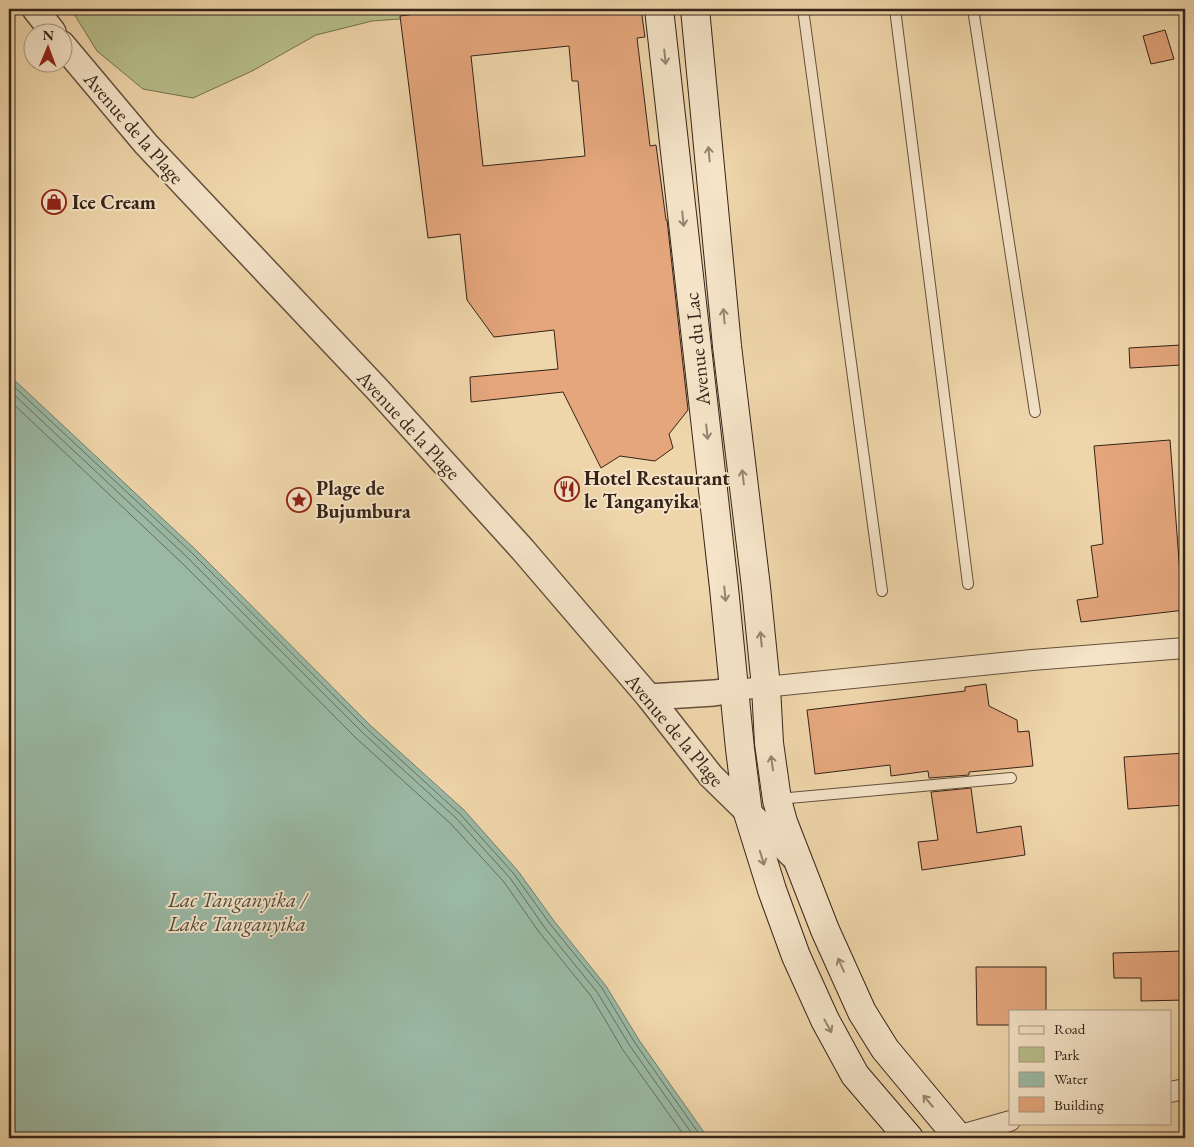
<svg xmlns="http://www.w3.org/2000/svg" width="1194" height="1147" font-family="'EB Garamond',serif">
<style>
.green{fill:#b7be8a;stroke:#767052}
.water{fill:#9ab9a5;stroke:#727d6d}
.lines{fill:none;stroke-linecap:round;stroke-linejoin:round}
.shore{stroke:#686e5f;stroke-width:1}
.building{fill:#e5a67c;stroke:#352319;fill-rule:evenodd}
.service-casing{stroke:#64503d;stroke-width:12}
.minor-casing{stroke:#64503d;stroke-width:22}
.tertiary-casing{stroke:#64503d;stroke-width:28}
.secondary-casing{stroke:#352319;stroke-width:30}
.service{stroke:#f5e4c8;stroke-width:10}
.minor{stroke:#f5e4c8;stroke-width:20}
.tertiary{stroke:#f5e4c8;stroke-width:25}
.secondary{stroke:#f5e4c8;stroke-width:28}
.oneway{stroke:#958470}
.labels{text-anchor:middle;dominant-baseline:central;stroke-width:4;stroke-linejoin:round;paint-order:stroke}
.street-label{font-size:20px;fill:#352319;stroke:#f5e4c8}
.poi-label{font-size:20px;font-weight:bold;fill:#352319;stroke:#f5e4c8;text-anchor:start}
.water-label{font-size:21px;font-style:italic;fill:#4e483c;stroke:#f5e4c8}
</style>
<rect width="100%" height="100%" fill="#efd6aa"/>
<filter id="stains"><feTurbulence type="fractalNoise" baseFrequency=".004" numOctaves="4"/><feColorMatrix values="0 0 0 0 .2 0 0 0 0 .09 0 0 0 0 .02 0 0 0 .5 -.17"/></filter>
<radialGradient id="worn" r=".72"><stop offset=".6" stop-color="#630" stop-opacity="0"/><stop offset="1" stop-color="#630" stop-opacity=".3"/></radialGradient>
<polygon class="green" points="71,9 537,9 372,21 316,35 252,71 193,98 143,89 97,51"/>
<polygon class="water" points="9,375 195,549 370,725 464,810 518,871 554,921 606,986 639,1040 708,1138 9,1138"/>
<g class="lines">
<g class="shore">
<polyline points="9,382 192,553 367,729 460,814 514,874 550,924 602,988 635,1043 702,1138"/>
<polyline points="9,390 187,557 363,733 456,818 510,878 545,928 597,992 630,1046 695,1138"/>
<polyline points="9,400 182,563 357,739 451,824 504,882 539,932 591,996 623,1050 686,1138"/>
</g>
</g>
<g class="building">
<path d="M455 9H641L645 37 637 38 650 146 656 145 666 220H667L688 410 669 434 673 448 655 461 620 456 601 468 563 392 471 402 470 377 558 369 554 330 494 337 467 300 460 234 428 238 400 16ZM569 46 572 81H578L585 156 483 166 471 56Z"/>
<polygon points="1165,30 1174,59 1151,64 1143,36"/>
<polygon points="1181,345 1182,365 1130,368 1129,348"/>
<polygon points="1170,440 1181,587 1185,587 1185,610 1081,622 1077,600 1098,597 1091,546 1103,544 1094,446"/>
<polygon points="986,684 989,706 1017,720 1018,732 1029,731 1033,766 969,772 969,775 929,778 928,771 891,776 890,765 815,774 807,710 965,691 965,687"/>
<polygon points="1185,753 1185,805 1128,809 1124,757"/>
<polygon points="971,788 977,833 1021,826 1025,855 922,870 918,842 938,840 931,792"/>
<polygon points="1185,951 1185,1000 1141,1001 1141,978 1114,978 1113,953"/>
<polygon points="976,967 1046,967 1046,1011 1010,1011 1010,1025 977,1025"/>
</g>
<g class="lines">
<defs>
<g id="service">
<polyline points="803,9 882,591"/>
<polyline points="895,9 968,584"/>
<polyline points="973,9 1035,412"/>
<polyline points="778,799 1011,778"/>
</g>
<g id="minor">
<polyline points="735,690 1032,660 1185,648"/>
<polyline points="1170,1092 1185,1089"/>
<polyline points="953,1138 957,1136 1010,1121"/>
</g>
<g id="tertiary">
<polyline points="35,9 53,32"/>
<polyline points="62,44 146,144 378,390 523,550 649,697 711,776 799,862"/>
<polyline points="649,697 714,693 735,690"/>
</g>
<g id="secondary">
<polyline points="659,9 724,588 740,749 748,813 772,890 796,956 825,1020 855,1075 909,1138"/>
<polyline points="695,9 727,346 756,587 766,687 769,743 777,800 783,822 825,930 862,1012 885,1049 959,1138"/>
</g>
</defs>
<use href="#service" class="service-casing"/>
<use href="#minor" class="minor-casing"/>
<use href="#tertiary" class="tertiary-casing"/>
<use href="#secondary" class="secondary-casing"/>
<use href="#service" class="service"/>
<use href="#minor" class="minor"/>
<use href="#tertiary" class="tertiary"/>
<use href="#secondary" class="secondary"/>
</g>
<defs><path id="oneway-shaft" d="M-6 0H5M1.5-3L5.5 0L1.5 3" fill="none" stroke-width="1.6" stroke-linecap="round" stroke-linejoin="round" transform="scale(1.25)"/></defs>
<g class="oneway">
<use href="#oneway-shaft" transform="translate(665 57) rotate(84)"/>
<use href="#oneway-shaft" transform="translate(709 154) rotate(-95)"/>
<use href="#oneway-shaft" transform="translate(683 219) rotate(84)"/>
<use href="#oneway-shaft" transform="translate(724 316) rotate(-95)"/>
<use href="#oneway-shaft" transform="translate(707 432) rotate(84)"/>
<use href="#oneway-shaft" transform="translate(743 477) rotate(-97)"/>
<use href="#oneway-shaft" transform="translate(725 594) rotate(84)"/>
<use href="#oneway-shaft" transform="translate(761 639) rotate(-96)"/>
<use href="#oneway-shaft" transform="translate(772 763) rotate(-98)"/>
<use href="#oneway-shaft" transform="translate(762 858) rotate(73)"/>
<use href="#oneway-shaft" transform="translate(841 965) rotate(-114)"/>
<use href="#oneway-shaft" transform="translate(828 1026) rotate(61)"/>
<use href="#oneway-shaft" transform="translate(928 1101) rotate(-130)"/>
</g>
<defs>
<symbol id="shop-ring" viewBox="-11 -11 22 22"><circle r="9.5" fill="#f5e4c8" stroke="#8f2418" stroke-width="1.5"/><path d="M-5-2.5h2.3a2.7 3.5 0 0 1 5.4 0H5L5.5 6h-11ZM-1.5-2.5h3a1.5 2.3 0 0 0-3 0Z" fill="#8f2418"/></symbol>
<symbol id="restaurant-ring" viewBox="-11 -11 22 22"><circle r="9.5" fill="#f5e4c8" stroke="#8f2418" stroke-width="1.5"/><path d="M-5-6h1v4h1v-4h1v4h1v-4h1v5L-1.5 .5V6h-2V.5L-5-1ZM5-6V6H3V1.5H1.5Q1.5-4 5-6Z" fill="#8f2418"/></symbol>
<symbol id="sight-ring" viewBox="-11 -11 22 22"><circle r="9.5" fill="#f5e4c8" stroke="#8f2418" stroke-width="1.5"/><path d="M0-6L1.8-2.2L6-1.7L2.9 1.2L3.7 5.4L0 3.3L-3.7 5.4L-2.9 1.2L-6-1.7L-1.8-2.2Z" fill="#8f2418"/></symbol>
</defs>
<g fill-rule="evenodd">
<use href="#shop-ring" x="40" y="188" width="28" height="28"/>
<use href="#restaurant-ring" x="553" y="475" width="28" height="28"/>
<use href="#sight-ring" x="285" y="486" width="28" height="28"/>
</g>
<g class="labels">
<g class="street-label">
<text transform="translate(134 128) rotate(49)">Avenue de la Plage</text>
<text transform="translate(697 349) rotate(-96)">Avenue du Lac</text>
<text transform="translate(409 425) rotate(47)">Avenue de la Plage</text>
<text transform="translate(675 730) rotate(50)">Avenue de la Plage</text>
</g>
<g class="poi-label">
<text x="72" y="202">Ice Cream</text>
<text x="584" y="478">Hotel Restaurant<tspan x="584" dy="23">le Tanganyika</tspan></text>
<text x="316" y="488">Plage de<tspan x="316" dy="23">Bujumbura</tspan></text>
</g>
<g class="water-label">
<text x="237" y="899">Lac Tanganyika /<tspan x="237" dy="24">Lake Tanganyika</tspan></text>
</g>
</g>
<rect width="1194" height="1147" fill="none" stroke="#efd6aa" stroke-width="30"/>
<rect x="10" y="10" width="1174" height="1127" fill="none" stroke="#352319" stroke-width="2.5"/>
<rect x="15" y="15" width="1164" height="1117" fill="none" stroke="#352319"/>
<rect x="1009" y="1010" width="162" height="115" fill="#f5e4c8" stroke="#a89782"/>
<rect x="1019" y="1026" width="25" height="8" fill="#f5e4c8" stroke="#a89782"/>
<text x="1054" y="1034" font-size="15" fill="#352319">Road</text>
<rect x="1019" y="1047" width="25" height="15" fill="#b7be8a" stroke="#a89782"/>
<text x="1054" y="1060" font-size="15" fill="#352319">Park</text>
<rect x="1019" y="1072" width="25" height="15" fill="#9ab9a5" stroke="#a89782"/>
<text x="1054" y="1084" font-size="15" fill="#352319">Water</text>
<rect x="1019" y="1097" width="25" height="15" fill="#e5a67c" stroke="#a89782"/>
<text x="1054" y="1110" font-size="15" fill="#352319">Building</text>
<g transform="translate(48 48) rotate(1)"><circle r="24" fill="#f5e4c8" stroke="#a89782"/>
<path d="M0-4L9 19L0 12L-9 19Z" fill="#8f2418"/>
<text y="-8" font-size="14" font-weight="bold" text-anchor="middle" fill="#352319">N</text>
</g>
<rect width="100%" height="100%" filter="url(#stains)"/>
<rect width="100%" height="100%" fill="url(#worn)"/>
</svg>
